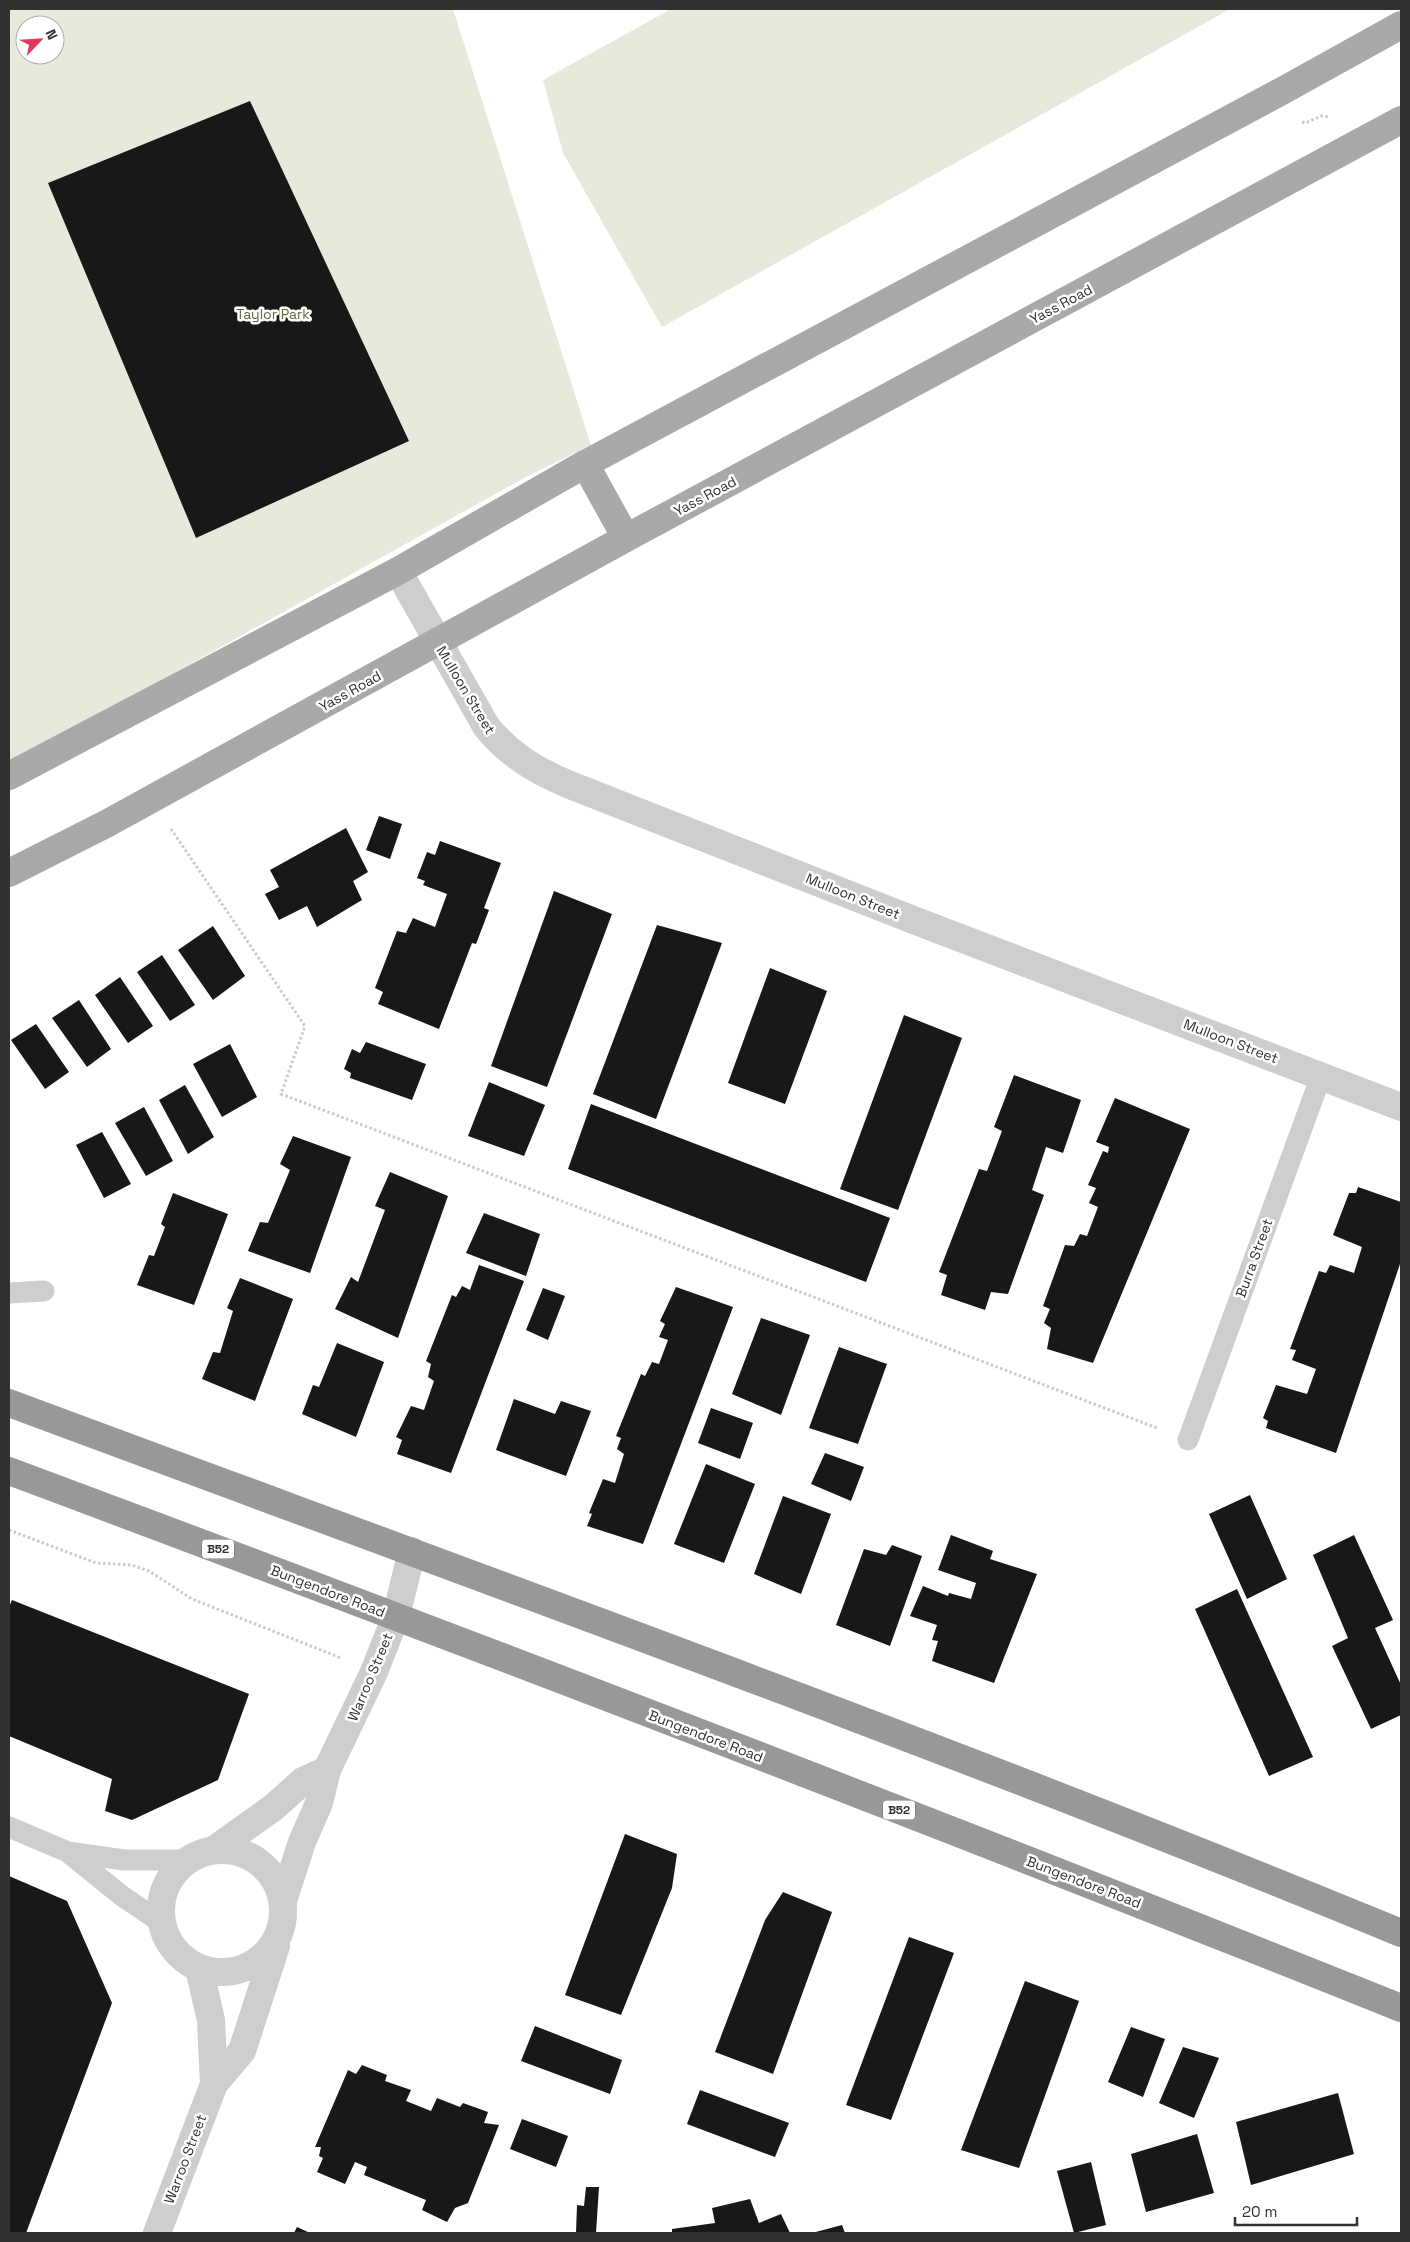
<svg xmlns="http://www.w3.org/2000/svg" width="1410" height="2242" font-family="'Space Grotesk',sans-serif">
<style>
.green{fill:#e6eadd;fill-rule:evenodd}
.building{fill:#181818}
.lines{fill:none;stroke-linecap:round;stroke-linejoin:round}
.path{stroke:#cbcbcb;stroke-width:3;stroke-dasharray:2.5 2.5;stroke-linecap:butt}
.lane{stroke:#cecece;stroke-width:21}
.street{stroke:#cecece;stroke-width:28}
.primary{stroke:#a9a9a9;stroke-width:28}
.highway{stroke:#989898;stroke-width:28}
.labels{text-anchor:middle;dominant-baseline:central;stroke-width:5;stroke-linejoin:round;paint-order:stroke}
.shield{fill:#fff;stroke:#6f6f6f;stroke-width:1}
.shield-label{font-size:12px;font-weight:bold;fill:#313131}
.street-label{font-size:14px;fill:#313131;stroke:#fff}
.park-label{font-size:14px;fill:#5b6d3e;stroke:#fff}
</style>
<rect width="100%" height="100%" fill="#fff"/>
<g class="green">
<path d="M9 9H453L591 445 524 478 9 765ZM25 25H55V55H25Z"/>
<polygon points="671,9 1230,9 662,327 563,153 543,80"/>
</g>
<g class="building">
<polygon points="250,101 409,441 196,538 48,183"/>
<polygon points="379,816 402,824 390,859 366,850"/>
<polygon points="346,828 368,872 353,881 362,900 317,927 307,906 279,920 265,894 279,887 270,870"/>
<polygon points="440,841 501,863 484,908 489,910 476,944 472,943 439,1029 378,1004 383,992 375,988 397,931 406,933 413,918 435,927 447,894 423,885 425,881 417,878 427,852 435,855"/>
<polygon points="554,891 612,914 547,1087 491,1066"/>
<polygon points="657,925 722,943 656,1119 593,1094"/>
<polygon points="213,926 245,976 213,1000 178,950"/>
<polygon points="162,955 195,1005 170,1021 137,972"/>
<polygon points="770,968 827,991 785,1104 728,1083"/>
<polygon points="120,977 153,1026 128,1043 95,995"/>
<polygon points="79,1000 111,1049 87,1067 52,1018"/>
<polygon points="904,1015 962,1038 898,1210 840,1189"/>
<polygon points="36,1024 69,1072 45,1089 11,1040"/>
<polygon points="366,1042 426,1064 412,1100 350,1078 351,1073 344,1069 352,1049 360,1053"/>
<polygon points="230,1044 257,1097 222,1117 193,1064"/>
<polygon points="1014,1075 1081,1100 1063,1153 1046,1147 1032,1190 1044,1195 1008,1294 991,1292 985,1310 941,1295 947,1275 939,1272 979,1169 987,1171 1002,1131 994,1127"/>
<polygon points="489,1082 545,1105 524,1156 468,1136"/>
<polygon points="185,1085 214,1137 188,1154 159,1100"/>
<polygon points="1115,1098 1190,1129 1093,1363 1047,1349 1051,1328 1044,1323 1050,1309 1043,1306 1065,1245 1074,1246 1080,1234 1087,1236 1098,1207 1089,1203 1096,1188 1088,1185 1103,1151 1108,1153 1109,1147 1096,1142"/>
<polygon points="591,1104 890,1218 866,1282 568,1169"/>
<polygon points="144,1107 173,1161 146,1176 115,1123"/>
<polygon points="102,1132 131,1184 104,1198 76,1145"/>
<polygon points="293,1136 351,1157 310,1273 248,1251 260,1222 268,1223 290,1170 280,1164"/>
<polygon points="390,1172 448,1196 398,1338 335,1309 351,1277 358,1282 385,1210 375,1206"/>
<polygon points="1358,1187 1401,1202 1401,1261 1336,1453 1266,1428 1268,1421 1263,1418 1276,1385 1307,1394 1316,1369 1292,1360 1296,1350 1290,1349 1319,1271 1326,1273 1330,1265 1354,1273 1362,1247 1333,1235 1349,1193 1356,1193"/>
<polygon points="173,1193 228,1214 194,1305 137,1285 149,1255 154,1256 165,1227 161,1224"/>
<polygon points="484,1213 540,1234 526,1276 466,1253"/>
<polygon points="479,1265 524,1281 451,1473 397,1454 402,1440 396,1437 411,1406 424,1410 434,1381 428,1377 431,1364 426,1361 452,1295 456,1297 462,1286 470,1290"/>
<polygon points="240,1278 293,1299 255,1401 202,1379 213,1352 220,1353 233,1311 227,1308"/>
<polygon points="676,1287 733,1307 643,1544 587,1526 592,1514 589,1513 603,1479 615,1483 624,1454 617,1449 621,1438 616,1436 641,1374 645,1376 652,1362 659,1364 668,1340 659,1337 665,1324 660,1321"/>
<polygon points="543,1288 565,1296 548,1340 526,1330"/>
<polygon points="761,1318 810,1335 781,1415 732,1394"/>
<polygon points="337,1343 384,1362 356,1437 302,1414 313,1385 319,1387"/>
<polygon points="839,1347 887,1364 858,1444 809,1428"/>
<polygon points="514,1399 555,1414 561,1401 591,1411 566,1476 496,1450"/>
<polygon points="711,1408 753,1423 740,1459 698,1443"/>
<polygon points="825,1453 864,1467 851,1501 811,1484"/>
<polygon points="706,1464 755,1484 724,1563 674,1544"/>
<polygon points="1250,1495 1287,1579 1247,1599 1209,1514"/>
<polygon points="783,1496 831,1514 801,1594 754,1574"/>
<polygon points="951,1535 993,1551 990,1559 1037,1574 994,1683 932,1661 938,1641 932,1640 937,1625 910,1616 923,1586 948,1596 949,1593 971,1599 976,1583 938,1570"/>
<polygon points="1354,1535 1393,1620 1375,1628 1401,1685 1401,1715 1371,1729 1332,1646 1348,1638 1313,1555"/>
<polygon points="892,1545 922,1556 890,1646 836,1625 864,1549 886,1555"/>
<polygon points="1237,1589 1313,1757 1269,1776 1195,1609"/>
<polygon points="12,1600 249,1694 218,1780 132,1820 105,1811 112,1779 9,1736 9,1607"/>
<polygon points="625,1834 677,1854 672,1888 621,2015 565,1995"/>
<polygon points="9,1876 67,1901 112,2003 26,2233 9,2233"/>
<polygon points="783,1892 832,1912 773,2074 715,2052 765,1920"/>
<polygon points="909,1937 954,1953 891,2120 846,2105"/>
<polygon points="1025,1981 1079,2001 1019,2168 961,2150"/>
<polygon points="535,2026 622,2060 610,2094 521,2061"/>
<polygon points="1131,2027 1165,2039 1143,2097 1108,2082"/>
<polygon points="1183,2047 1219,2058 1194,2118 1159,2103"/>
<polygon points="362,2065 387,2075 385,2081 411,2090 406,2101 431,2111 437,2098 460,2107 463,2103 488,2112 484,2123 499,2125 468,2203 455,2208 447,2222 422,2210 426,2200 364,2175 367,2167 355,2162 345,2184 317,2172 323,2158 319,2156 321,2147 315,2147 348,2070 356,2074"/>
<polygon points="700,2090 789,2123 775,2157 687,2124"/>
<polygon points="1338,2093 1354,2154 1251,2185 1236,2122"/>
<polygon points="522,2119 568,2136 556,2167 510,2149"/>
<polygon points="1197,2134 1214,2193 1146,2212 1131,2154"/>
<polygon points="1091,2162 1106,2225 1074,2233 1057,2171"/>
<polygon points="586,2187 599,2187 596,2233 576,2233 577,2205 584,2206"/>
<polygon points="750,2199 759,2223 781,2214 790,2233 672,2233 672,2229 715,2223 712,2208"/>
<polygon points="842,2225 845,2233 812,2233"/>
<polygon points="297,2227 310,2233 294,2233"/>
</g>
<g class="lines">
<g class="path">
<polyline points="1302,122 1305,123 1321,116 1329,117"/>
<polyline points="171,829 305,1026 281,1094 1157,1428"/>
<polyline points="9,1530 96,1563 132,1565 149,1571 192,1599 341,1658"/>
</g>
<g class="lane">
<polyline points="9,1293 44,1291"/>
<polyline points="1188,1440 1321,1076"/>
<polyline points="9,1827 68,1852 124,1860 189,1860"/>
<polyline points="70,1854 122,1896 162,1923"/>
</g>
<g class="street">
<path d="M398 571 486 726C508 754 536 771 570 785L916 921 1401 1107"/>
<circle cx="222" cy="1911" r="61"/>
<polyline points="214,1850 274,1807 303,1781 327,1770"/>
<polyline points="283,1901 302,1842 319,1803 327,1770 374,1672 396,1616 412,1551"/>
<polyline points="214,2084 242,2051 276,1946"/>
<polyline points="157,2233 214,2084 211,2020 199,1968"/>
</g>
<g class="primary">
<polyline points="585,464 626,538"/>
<polyline points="9,776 398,571 585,464 1282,91 1401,25"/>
<polyline points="9,873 106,824 626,538 1401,120"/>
</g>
<g class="highway">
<path d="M9 1403C474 1576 942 1744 1401 1933"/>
<path d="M9 1471C475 1645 939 1823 1401 2008"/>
</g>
</g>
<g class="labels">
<g class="shield">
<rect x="202" y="1539.5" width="32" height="19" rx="4"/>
<rect x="883" y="1800.5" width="32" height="19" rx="4"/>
</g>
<g class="shield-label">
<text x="218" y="1549">B52</text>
<text x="899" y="1810">B52</text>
</g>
<g class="street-label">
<text transform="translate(1061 304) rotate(-28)">Yass Road</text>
<text transform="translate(705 496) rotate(-28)">Yass Road</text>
<text transform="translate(466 690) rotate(59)">Mulloon Street</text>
<text transform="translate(350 691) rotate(-29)">Yass Road</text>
<text transform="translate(853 896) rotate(22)">Mulloon Street</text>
<text transform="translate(1231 1041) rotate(21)">Mulloon Street</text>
<text transform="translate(1254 1258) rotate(-70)">Burra Street</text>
<text transform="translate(328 1591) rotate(21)">Bungendore Road</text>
<text transform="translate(370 1677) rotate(-67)">Warroo Street</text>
<text transform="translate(706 1736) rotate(21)">Bungendore Road</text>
<text transform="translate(1084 1882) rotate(21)">Bungendore Road</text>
<text transform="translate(185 2159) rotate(-69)">Warroo Street</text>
</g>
<g class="park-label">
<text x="273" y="314">Taylor Park</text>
</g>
</g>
<rect width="1410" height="2242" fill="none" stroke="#313131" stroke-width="20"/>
<g transform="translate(40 40) rotate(65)"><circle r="24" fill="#ffffff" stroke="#adadad"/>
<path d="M0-4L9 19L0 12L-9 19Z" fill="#e3385e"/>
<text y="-8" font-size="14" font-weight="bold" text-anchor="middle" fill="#313131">N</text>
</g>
<path d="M1235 2217v8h122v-8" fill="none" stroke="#313131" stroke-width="2.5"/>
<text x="1242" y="2217" font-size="15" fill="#313131" stroke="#ffffff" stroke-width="4" paint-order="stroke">20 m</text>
</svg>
